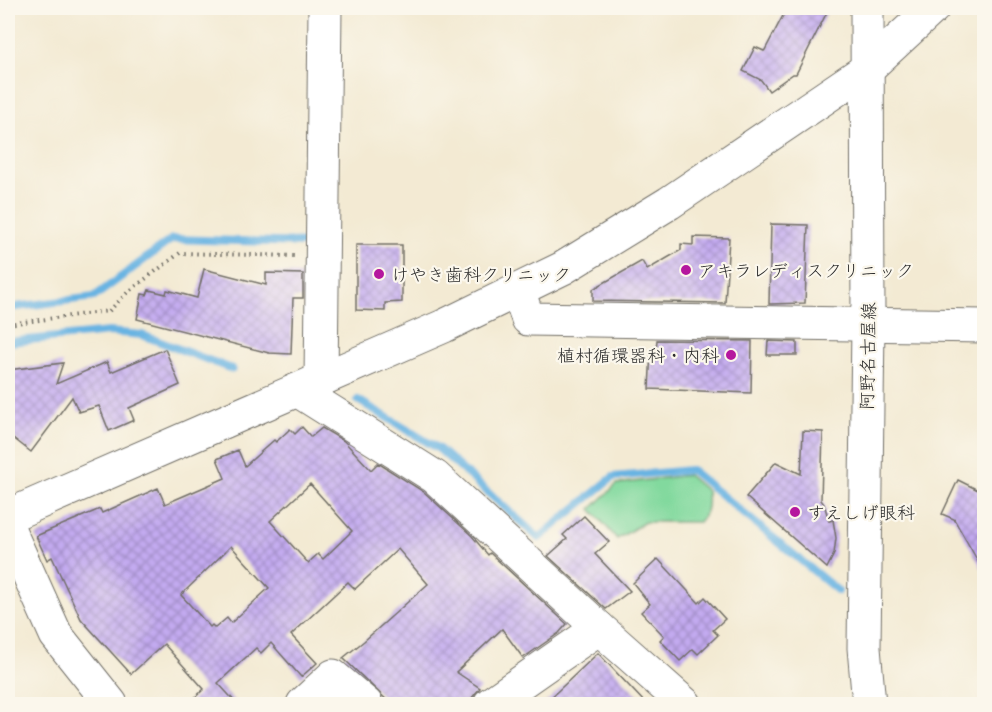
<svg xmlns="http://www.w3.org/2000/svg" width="992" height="712" font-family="Mali,'Klee One',sans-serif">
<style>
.grass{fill:#82d99e;stroke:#568264;stroke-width:1.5}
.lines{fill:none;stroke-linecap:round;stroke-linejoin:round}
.stream{stroke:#69b4e2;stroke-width:8}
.building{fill:url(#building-cross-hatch);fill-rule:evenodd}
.minor-casing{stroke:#716e66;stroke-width:35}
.major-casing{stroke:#716e66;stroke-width:35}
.path{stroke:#716e66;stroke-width:4;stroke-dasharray:1.5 4.5;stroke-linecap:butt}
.minor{stroke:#fff;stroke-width:33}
.major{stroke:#fff;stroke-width:33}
.poi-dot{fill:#b5179e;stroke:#fbf7ec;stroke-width:2}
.labels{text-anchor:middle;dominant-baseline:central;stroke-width:4.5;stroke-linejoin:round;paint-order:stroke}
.poi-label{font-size:18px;fill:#2b2b2b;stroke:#fbf7ec;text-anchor:start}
.street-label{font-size:18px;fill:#2b2b2b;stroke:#fbf7ec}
</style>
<defs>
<pattern id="building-cross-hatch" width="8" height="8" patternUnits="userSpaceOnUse" patternTransform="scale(1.5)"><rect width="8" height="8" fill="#c3aaf0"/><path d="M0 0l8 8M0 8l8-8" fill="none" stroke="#9f8bc3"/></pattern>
</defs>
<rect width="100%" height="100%" fill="#fbf7ec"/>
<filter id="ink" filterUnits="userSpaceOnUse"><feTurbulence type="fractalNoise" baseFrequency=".0167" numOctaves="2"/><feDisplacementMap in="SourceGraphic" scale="12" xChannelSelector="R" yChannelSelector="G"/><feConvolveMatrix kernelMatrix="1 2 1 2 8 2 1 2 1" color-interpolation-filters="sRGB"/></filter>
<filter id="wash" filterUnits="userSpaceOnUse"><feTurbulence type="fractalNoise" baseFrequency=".008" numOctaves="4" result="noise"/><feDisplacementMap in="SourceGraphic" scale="24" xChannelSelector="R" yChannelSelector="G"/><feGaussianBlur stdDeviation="1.35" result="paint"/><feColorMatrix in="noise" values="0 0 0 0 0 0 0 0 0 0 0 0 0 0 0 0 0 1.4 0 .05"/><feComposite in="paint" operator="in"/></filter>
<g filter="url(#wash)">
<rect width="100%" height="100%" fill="#f3ead3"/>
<path class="grass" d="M688 475 707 491C708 504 708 513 699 522H645L617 539 591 509 617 484Z"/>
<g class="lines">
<g class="stream">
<polyline points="8,308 94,297 172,239 308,243"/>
<polyline points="8,342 109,332 142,335 232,369"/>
<polyline points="358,400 439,449 539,538 613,477 691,470 838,591"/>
</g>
</g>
<g id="blocks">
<g class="building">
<polygon points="787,8 829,8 796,74 793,74 769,91 761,80 743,71 755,47 764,51 765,50"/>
<polygon points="771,224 808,225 805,303 769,304"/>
<polygon points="693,237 729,238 725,303 593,301 593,289 642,261 647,270 681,250 681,244 693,245"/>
<polygon points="356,245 402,245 402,302 385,303 385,311 356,310"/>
<polygon points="204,269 266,285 266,273 303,274 303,298 293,298 291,354 269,353 137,319 142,294 147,295 149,290 166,294 167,290 197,298"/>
<polygon points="657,340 752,341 751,393 649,389 651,351 656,351"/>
<polygon points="768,341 797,342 797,355 767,355"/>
<polygon points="165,349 180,385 129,408 134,420 109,431 99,406 79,412 72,397 31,452 8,434 8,370 63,363 56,384 107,362 111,372"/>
<path d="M302 427 311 437 322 428 344 441 371 470 378 463 424 492 472 536 488 555 490 553 567 624 559 633 523 658 502 629 456 672 480 688 466 705H392L343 658 364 641 428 584 398 549 355 589 348 582 291 635 317 663 301 677 271 643 261 653 256 648 218 683 238 705H187L204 689 164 644 131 674 81 619 52 557 47 560 36 536 100 509 102 513 158 488 165 504 225 478 217 459 238 450 245 466 274 440 276 442 290 429 295 434ZM310 484 352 531 323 559 318 554 308 563 270 521ZM231 546 269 588 231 623 227 618 215 628 212 625 210 627 181 595Z"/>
<polygon points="803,431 823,432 821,500 824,504 829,521 833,520 836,538 834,554 827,568 746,497 776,462 801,474"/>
<polygon points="958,480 984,493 984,572 954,519 942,514"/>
<polygon points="584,516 609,542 595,554 630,591 606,609 548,556 567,539 563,535"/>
<polygon points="658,559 699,603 705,597 725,619 713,630 718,635 698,654 693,649 680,661 660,640 664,636 641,612 650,604 633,583"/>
<polygon points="598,653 647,705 543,705"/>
</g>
</g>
</g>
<g filter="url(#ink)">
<use href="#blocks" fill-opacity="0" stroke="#716e66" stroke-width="1.5"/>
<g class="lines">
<defs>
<g id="minor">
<polyline points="518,290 528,319 984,326"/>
<polyline points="321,381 325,8"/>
<polyline points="297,390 435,477 599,628 685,704"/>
<polyline points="8,516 444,326 563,268 669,203 867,69 933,8"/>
<polyline points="8,528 56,635 111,704"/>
<polyline points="303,704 333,676 366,704"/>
<polyline points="490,704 599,628"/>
</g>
<polyline id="major" points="867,8 868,324 864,648 869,704"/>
</defs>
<use href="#minor" class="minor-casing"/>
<use href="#major" class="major-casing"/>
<polyline class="path" points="8,324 109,311 128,292 180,253 294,256"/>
<use href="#minor" class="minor"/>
<use href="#major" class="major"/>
</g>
</g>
<g class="poi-dot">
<circle cx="686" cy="270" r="6"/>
<circle cx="379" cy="274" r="6"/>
<circle cx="731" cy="355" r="6"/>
<circle cx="795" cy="512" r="6"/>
</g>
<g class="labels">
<g class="poi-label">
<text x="698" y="270">アキラレディスクリニック</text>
<text x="391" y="274">けやき歯科クリニック</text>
<text x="719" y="355" text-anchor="end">植村循環器科・内科</text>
<text x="807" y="512">すえしげ眼科</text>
</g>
<g class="street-label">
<text transform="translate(867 356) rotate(-89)">阿野名古屋線</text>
</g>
</g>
<rect width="992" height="712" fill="none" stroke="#fbf7ec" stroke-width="30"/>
</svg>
